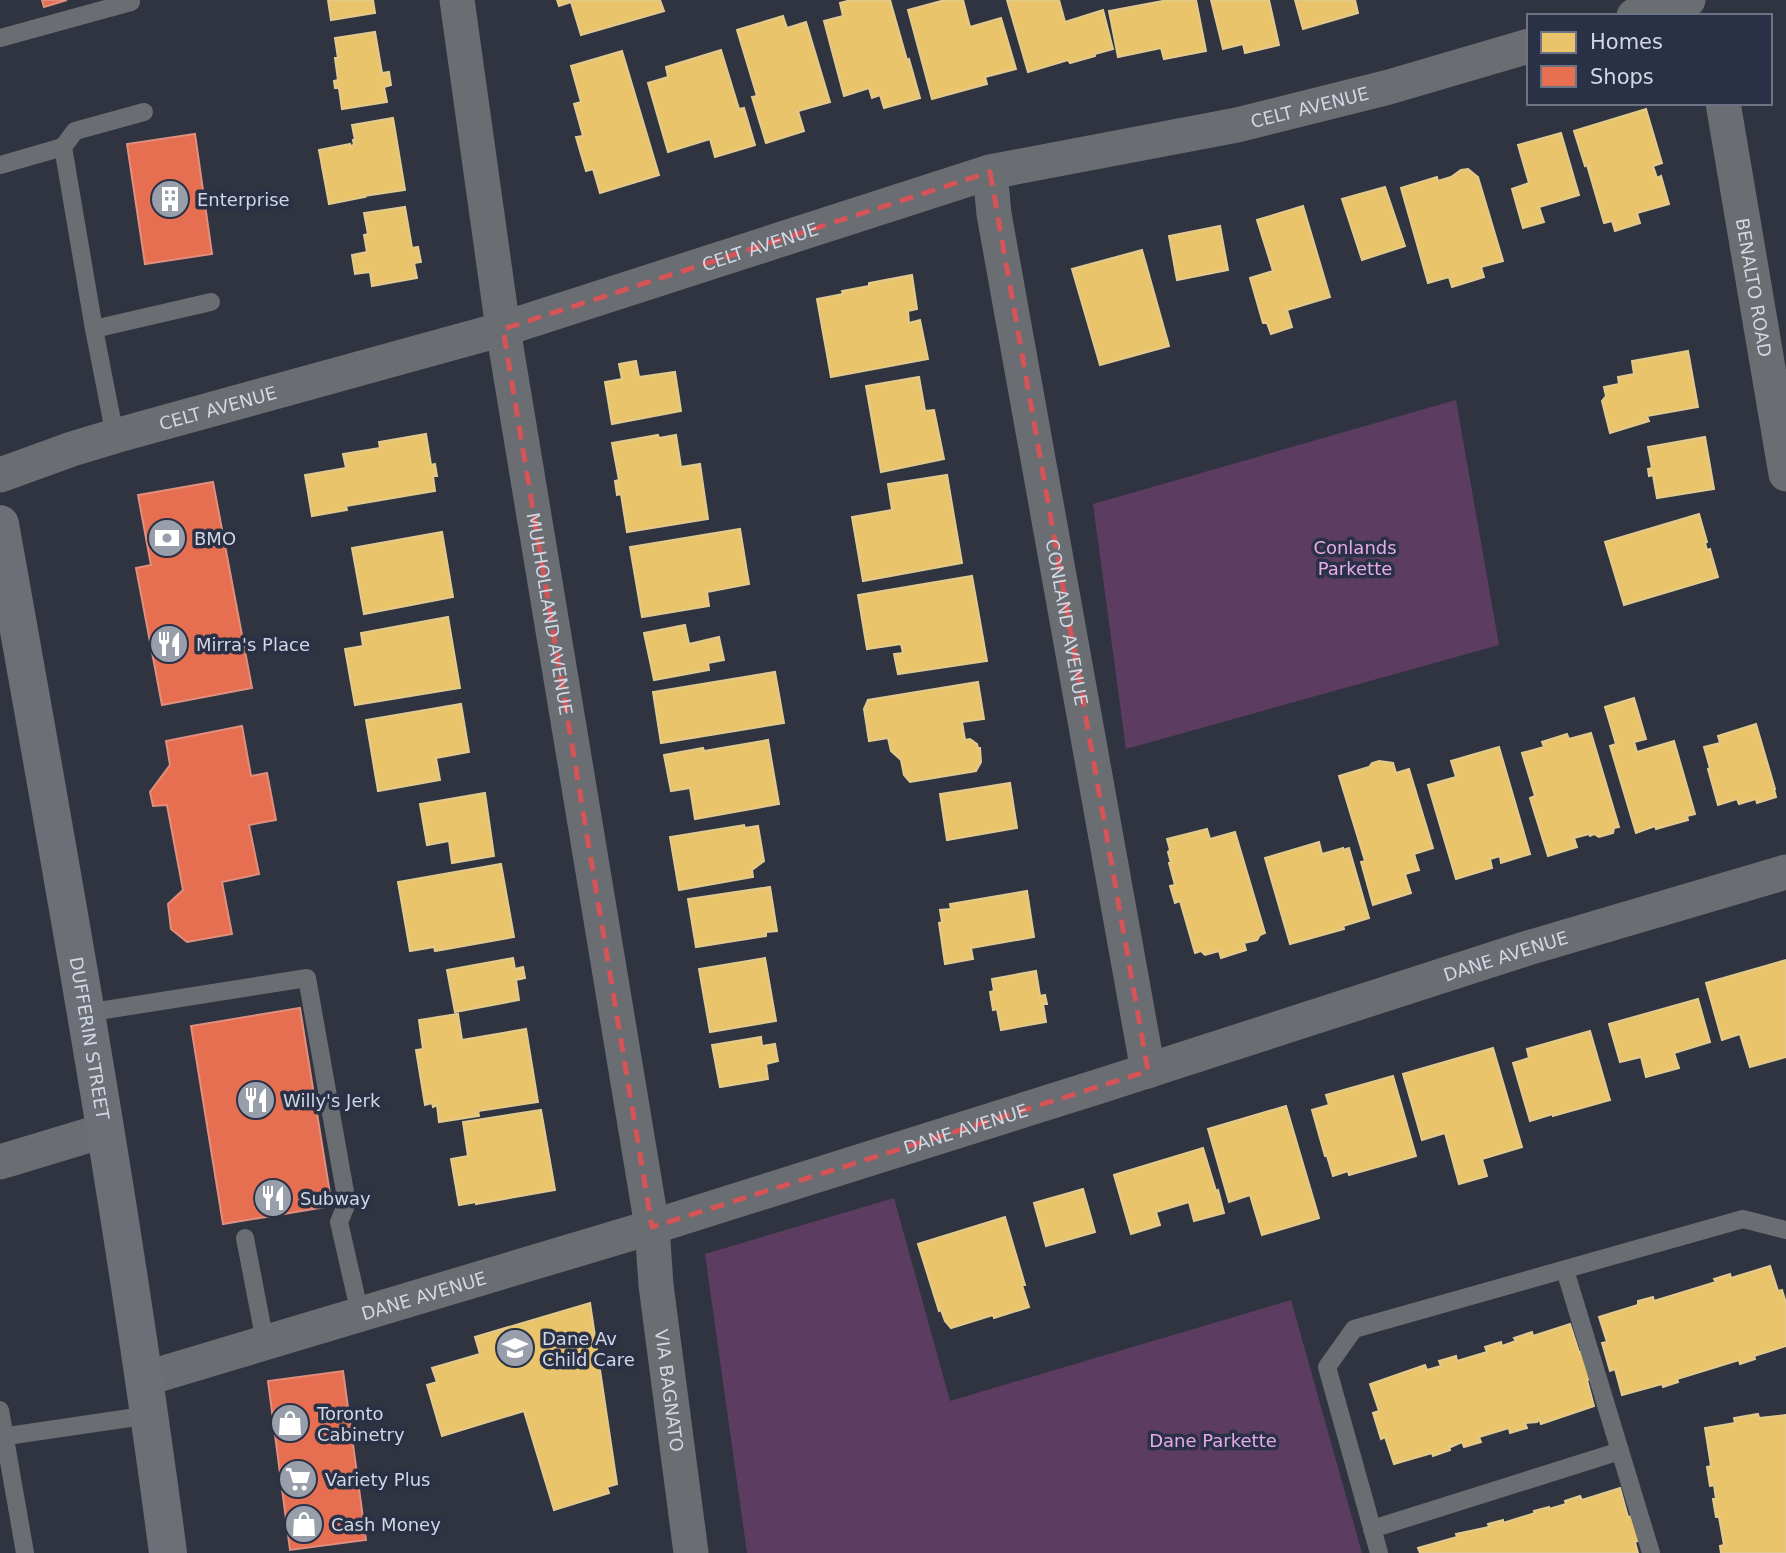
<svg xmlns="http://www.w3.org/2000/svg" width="1786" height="1553" font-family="'DejaVu Sans',sans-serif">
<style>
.green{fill:#5c3d61}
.homes{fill:#e9c46a;stroke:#e2ca8f;stroke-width:2}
.shops{fill:#e76f51;stroke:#e08e7d;stroke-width:2}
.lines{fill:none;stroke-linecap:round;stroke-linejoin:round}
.service{stroke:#6a6d71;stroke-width:18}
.minor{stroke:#6a6d71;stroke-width:35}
.secondary{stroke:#6c7076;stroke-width:38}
.marked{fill:none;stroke:#d55457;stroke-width:5;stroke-dasharray:14 9;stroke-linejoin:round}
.labels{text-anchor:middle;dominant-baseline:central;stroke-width:7;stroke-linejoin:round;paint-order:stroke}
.street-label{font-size:18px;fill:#d1d7e4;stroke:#2a3146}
.poi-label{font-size:18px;fill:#d1d7e4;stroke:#2a3146;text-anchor:start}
.park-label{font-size:18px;fill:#e7aaeb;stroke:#2a3146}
</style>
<rect width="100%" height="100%" fill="#303440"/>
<g class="green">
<polygon points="1456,400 1499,645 1126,749 1093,504"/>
<polygon points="894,1198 950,1401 1291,1300 1362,1553 747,1553 705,1254"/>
</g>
<g class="homes">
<polygon points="328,0 373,0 375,13 331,20"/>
<polygon points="557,0 660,0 664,11 581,35 571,2 559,6"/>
<polygon points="851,0 890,0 907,60 909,59 920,98 884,108 880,95 872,98 869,88 844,96 824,21 843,16 840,3"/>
<polygon points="945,0 963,0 970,27 1001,18 1016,69 985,77 987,84 932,99 908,10"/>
<polygon points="1007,0 1059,0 1065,22 1103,10 1113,49 1095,54 1095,56 1070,63 1068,60 1028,72"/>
<polygon points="1168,0 1196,0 1206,51 1164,59 1161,48 1118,57 1109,11"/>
<polygon points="1211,0 1269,0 1279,45 1245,53 1243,44 1223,49"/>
<polygon points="1295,0 1355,0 1358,13 1303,29"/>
<polygon points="783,16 787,28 806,22 830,102 798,111 804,131 766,143 752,97 757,96 737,30"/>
<polygon points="375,32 382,73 389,72 391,85 384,87 387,102 342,109 339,88 335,88 334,81 338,80 335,58 338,58 335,38"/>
<polygon points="721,50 739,109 744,108 755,145 715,157 710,139 668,152 648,83 668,77 666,67"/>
<polygon points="622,51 659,175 600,193 593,169 586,171 576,137 583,136 574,104 581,102 571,66"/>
<polygon points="1646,109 1662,163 1653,166 1657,178 1661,176 1669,204 1637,213 1640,223 1615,231 1612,221 1604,223 1587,165 1585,166 1574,131"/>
<polygon points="393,118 405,190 364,196 365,197 329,204 319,150 350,144 350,146 354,145 353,140 355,140 352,125"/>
<polygon points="1561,133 1579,195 1539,207 1544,222 1523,228 1512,189 1529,183 1518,145"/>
<polygon points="1468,169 1478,177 1503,261 1481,267 1484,277 1452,287 1449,277 1428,283 1401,188 1437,177 1438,181 1451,177 1461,170"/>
<polygon points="1385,187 1405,246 1362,260 1342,199"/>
<polygon points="1303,206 1330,297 1287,310 1292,327 1271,334 1267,323 1263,323 1250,278 1273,271 1257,220"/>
<polygon points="405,207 412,248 418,247 421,262 414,263 417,278 372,286 370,272 355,274 352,255 367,252 364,235 368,234 364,213"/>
<polygon points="1220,226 1228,270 1177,280 1169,236"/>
<polygon points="1142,250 1169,346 1100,365 1072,269"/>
<polygon points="912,275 917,309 908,311 909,323 920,320 928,359 831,377 817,299 843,294 842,291 869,286 869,283"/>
<polygon points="1688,351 1698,407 1647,416 1649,421 1610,433 1602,401 1606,396 1604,387 1619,384 1618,377 1634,374 1632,361"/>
<polygon points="636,361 639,377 675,372 681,411 612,424 605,382 622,379 619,364"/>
<polygon points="919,377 925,411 934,410 944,459 881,472 866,386"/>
<polygon points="426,434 431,465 435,464 437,476 433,476 435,491 346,506 347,510 312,516 305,475 346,468 343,454 380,448 379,442"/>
<polygon points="658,435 659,438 676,435 681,467 700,464 708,519 627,532 621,494 617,495 615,481 619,480 612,443"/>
<polygon points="1705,437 1714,489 1657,498 1653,475 1649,476 1648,469 1652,468 1648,447"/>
<polygon points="947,475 962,563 863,581 852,517 892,510 888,484"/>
<polygon points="1699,514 1707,542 1705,543 1707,550 1710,549 1718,577 1624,605 1605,542"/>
<polygon points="740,529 749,584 707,592 709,606 642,617 630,547"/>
<polygon points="442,532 453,597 364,614 352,548"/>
<polygon points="972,576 987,661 898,674 894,654 903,653 901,644 867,649 858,595"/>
<polygon points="448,617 460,688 355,705 345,649 363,646 361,633"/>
<polygon points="685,625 689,644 719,637 724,660 708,663 709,670 654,680 644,633"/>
<polygon points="775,672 784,723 661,743 653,692"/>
<polygon points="978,682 984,719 962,722 965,740 970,739 977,744 978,748 980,748 981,762 976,771 910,782 904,775 901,760 891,751 888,738 869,741 864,709 868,700"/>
<polygon points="1634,698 1646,739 1634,742 1637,752 1674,741 1695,814 1687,816 1688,820 1656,829 1655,826 1636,833 1610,746 1616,744 1605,707"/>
<polygon points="461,704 469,752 436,758 440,780 378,791 366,720"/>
<polygon points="1756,724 1775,789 1774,789 1776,797 1757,803 1756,799 1739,804 1737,799 1718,805 1708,769 1710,768 1704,747 1720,743 1718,736"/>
<polygon points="1591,733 1619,827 1614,828 1613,833 1599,837 1594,834 1590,836 1589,834 1574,838 1577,847 1548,856 1530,798 1535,796 1522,753 1544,747 1542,742 1567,734 1569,739"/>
<polygon points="768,740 779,804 695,819 690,788 671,791 664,755 703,748 704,751"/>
<polygon points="1499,747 1530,854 1501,863 1500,856 1490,859 1492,868 1456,879 1428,785 1456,777 1451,761"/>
<polygon points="1379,761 1393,763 1396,773 1409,769 1433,848 1414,854 1419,870 1405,874 1411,893 1373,905 1361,862 1365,861 1339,776 1369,767 1372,763"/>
<polygon points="1010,783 1017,828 947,840 940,794"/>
<polygon points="485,793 494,856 452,863 449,841 427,845 420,804"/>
<polygon points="744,825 745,828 758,826 764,861 752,870 753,877 679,890 670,837"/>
<polygon points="1207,829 1210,839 1235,832 1265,933 1260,935 1257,940 1244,943 1246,950 1221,958 1219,951 1205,955 1201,951 1195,953 1180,901 1175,903 1170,886 1175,885 1169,863 1171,863 1168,852 1170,850 1167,839"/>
<polygon points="1319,842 1322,854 1343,848 1343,850 1349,848 1369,918 1343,926 1344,929 1290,944 1265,858"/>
<polygon points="501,864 514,937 435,951 434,947 410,951 398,882"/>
<polygon points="770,887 777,931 766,932 766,936 696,947 688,899"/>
<polygon points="1027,891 1034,937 971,948 973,959 945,964 939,923 942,922 940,910 951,909 950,904"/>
<polygon points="513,958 515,969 523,967 525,978 516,980 519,1000 455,1012 447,970"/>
<polygon points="765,958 776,1021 710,1032 699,969"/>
<polygon points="1786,960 1786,1057 1750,1067 1740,1034 1722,1040 1706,983"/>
<polygon points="1036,971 1040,996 1045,995 1047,1004 1043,1004 1046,1022 1001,1030 997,1009 993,1010 990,992 994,991 992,979"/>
<polygon points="1698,999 1710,1042 1674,1053 1679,1068 1646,1077 1641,1057 1620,1062 1609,1024"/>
<polygon points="458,1014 462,1040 526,1029 538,1102 478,1111 479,1116 439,1122 437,1105 433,1107 432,1103 425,1105 416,1050 423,1049 419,1020"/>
<polygon points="1590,1031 1610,1100 1553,1116 1553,1114 1530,1121 1513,1063 1529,1058 1527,1049"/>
<polygon points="761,1037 762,1046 775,1044 778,1061 766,1064 768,1079 720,1087 712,1045"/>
<polygon points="1493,1048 1522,1147 1482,1159 1487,1176 1459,1184 1445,1133 1422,1140 1403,1074"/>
<polygon points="1393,1076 1416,1156 1349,1175 1348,1171 1333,1176 1327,1156 1325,1156 1312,1110 1329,1105 1326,1095"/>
<polygon points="1286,1106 1319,1218 1262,1235 1250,1195 1229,1202 1208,1129"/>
<polygon points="541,1110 555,1190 476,1204 476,1202 459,1205 451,1159 468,1156 463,1122"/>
<polygon points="1203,1148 1216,1191 1218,1190 1224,1213 1194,1221 1189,1202 1156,1212 1160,1225 1131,1234 1114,1175"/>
<polygon points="1083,1189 1095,1232 1046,1246 1034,1203"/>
<polygon points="1005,1217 1025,1285 1022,1285 1029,1307 994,1318 993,1315 951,1328 945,1321 941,1310 939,1311 918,1244"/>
<polygon points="1770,1266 1778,1291 1782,1290 1786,1303 1786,1346 1754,1356 1755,1359 1740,1364 1739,1360 1677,1379 1678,1382 1663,1387 1662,1384 1622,1395 1615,1369 1610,1371 1602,1343 1607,1342 1599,1317 1638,1305 1638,1301 1653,1297 1654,1301 1716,1282 1714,1279 1730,1274 1731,1278"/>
<polygon points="590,1303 617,1484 607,1487 609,1493 554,1510 524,1411 442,1436 427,1385 437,1382 432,1368 480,1354 475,1337"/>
<polygon points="1570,1324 1579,1352 1586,1350 1594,1378 1587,1380 1594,1406 1541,1424 1539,1419 1537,1422 1525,1423 1527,1428 1510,1433 1509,1428 1479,1437 1481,1442 1464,1447 1462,1442 1451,1447 1451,1445 1449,1446 1450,1450 1433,1456 1432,1453 1394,1464 1385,1437 1381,1439 1373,1413 1379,1411 1370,1384 1425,1365 1427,1370 1441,1366 1439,1361 1456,1356 1457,1361 1487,1352 1485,1347 1501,1342 1502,1346 1516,1341 1514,1338 1532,1332 1533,1336"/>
<polygon points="1758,1414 1759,1418 1786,1415 1786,1553 1721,1553 1720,1546 1724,1545 1719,1517 1716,1517 1713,1499 1716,1499 1714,1485 1710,1486 1707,1467 1711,1466 1705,1428 1735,1423 1734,1418"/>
<polygon points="1620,1488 1628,1517 1633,1516 1640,1540 1635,1542 1638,1553 1420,1553 1418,1548 1457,1537 1456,1534 1489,1527 1488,1524 1503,1520 1503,1523 1535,1513 1534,1511 1549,1507 1549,1509 1566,1504 1565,1501 1580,1496 1582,1500"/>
</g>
<g class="shops">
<polygon points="42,0 67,0 44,7"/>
<polygon points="195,134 212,254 145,264 127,144"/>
<polygon points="213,482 252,688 162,705 136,568 151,565 138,495"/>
<polygon points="242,726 251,776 267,773 276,820 249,825 259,874 222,882 232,934 187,942 171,929 168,904 183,890 167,805 153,806 150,792 170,765 166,741"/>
<polygon points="300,1008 332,1206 223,1224 191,1026"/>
<polygon points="343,1371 366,1540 290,1550 268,1381"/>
</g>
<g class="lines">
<g class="service">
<polyline points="0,38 131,2"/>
<polyline points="63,147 75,131 144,112"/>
<polyline points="0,165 63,147 94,329 115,436"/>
<polyline points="94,329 211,302"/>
<polyline points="86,1013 307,978 347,1203 339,1222 360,1314"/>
<polyline points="245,1238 265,1342"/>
<polyline points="1565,1270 1651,1553"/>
<polyline points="0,1410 25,1553"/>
<polyline points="0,1437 150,1415"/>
<polyline points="1372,1529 1620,1451"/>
<polyline points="1379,1553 1327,1367 1354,1329 1743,1219 1786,1230"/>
</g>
<g class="minor">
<path id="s1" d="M457 0 503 329 652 1227 656 1285 691 1553"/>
<polyline points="1634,16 1688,0"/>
<path id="s2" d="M1723 103 1786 474"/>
<path id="s3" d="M990 172 994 214 1148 1071"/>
<path id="s4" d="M0 475 72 449 115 436 503 329 990 172 1237 125 1389 87 1529 46"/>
<polyline points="0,1162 106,1130"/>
<path id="s5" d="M144 1379 652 1227 1100 1086 1528 948 1786 872"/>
</g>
<path class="secondary" id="s6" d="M0 524C61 866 123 1208 168 1553"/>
</g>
<path class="marked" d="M990 172 1148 1071 652 1227 503 329Z"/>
<defs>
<symbol id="building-disc" viewBox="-11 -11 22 22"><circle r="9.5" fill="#999eab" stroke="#2a3146"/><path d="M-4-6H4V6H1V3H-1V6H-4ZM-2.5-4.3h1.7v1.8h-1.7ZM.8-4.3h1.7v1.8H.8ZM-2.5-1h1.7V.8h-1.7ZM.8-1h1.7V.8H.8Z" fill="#fff"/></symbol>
<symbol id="bank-disc" viewBox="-11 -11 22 22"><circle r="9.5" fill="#999eab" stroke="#2a3146"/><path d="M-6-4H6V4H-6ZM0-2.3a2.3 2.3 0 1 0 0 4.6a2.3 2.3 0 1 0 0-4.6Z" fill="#fff"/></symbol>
<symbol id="restaurant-disc" viewBox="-11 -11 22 22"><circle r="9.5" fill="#999eab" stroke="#2a3146"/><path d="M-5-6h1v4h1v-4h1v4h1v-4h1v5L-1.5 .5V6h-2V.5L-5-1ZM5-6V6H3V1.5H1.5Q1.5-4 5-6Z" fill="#fff"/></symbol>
<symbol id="school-disc" viewBox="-11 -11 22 22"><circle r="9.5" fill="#999eab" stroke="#2a3146"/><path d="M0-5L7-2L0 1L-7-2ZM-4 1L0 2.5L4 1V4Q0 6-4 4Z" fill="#fff"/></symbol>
<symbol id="shop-disc" viewBox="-11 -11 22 22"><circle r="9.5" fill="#999eab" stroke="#2a3146"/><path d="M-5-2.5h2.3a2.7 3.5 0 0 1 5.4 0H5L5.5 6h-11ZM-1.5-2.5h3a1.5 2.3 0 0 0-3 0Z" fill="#fff"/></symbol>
<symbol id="supermarket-disc" viewBox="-11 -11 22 22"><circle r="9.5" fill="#999eab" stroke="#2a3146"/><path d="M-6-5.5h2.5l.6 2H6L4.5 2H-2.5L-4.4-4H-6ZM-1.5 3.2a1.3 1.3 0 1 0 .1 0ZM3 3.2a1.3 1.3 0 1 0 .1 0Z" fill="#fff"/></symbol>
</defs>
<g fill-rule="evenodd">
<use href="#building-disc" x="148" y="177" width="44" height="44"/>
<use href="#bank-disc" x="145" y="516" width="44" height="44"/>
<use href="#restaurant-disc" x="147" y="622" width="44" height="44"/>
<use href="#restaurant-disc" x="234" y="1078" width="44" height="44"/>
<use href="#restaurant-disc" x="251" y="1176" width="44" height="44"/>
<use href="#school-disc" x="493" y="1326" width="44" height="44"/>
<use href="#shop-disc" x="268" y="1401" width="44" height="44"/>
<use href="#supermarket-disc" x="276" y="1457" width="44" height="44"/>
<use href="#shop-disc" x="282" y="1502" width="44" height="44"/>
</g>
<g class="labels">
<g class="street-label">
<text stroke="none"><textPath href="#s4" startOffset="1362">CELT AVENUE</textPath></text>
<text stroke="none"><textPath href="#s4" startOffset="794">CELT AVENUE</textPath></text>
<text stroke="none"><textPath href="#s2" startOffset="187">BENALTO ROAD</textPath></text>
<text stroke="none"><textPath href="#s4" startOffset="228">CELT AVENUE</textPath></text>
<text stroke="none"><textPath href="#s1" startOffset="621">MULHOLLAND AVENUE</textPath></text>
<text stroke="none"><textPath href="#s3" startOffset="457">CONLAND AVENUE</textPath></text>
<text stroke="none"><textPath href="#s5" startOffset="1426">DANE AVENUE</textPath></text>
<text stroke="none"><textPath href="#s6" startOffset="522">DUFFERIN STREET</textPath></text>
<text stroke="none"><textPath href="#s5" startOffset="859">DANE AVENUE</textPath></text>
<text stroke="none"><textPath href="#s5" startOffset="292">DANE AVENUE</textPath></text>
<text stroke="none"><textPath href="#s1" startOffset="1407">VIA BAGNATO</textPath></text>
</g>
<g class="poi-label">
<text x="197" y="199">Enterprise</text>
<text x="194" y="538">BMO</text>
<text x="196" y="644">Mirra's Place</text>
<text x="283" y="1100">Willy's Jerk</text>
<text x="300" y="1198">Subway</text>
<text x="542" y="1338">Dane Av<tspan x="542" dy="21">Child Care</tspan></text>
<text x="317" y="1413">Toronto<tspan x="317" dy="21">Cabinetry</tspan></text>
<text x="325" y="1479">Variety Plus</text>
<text x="331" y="1524">Cash Money</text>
</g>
<g class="park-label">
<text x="1355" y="547">Conlands<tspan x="1355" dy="21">Parkette</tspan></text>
<text x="1213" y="1440">Dane Parkette</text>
</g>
</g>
<rect x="1527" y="14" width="245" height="91" fill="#2a3146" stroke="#6d7385" stroke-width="2"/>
<rect x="1541" y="32" width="35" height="21" fill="#e9c46a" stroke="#6d7385" stroke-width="2"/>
<text x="1590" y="49" font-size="21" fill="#d1d7e4">Homes</text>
<rect x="1541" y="66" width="35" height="21" fill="#e76f51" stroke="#6d7385" stroke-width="2"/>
<text x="1590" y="84" font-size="21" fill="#d1d7e4">Shops</text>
</svg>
